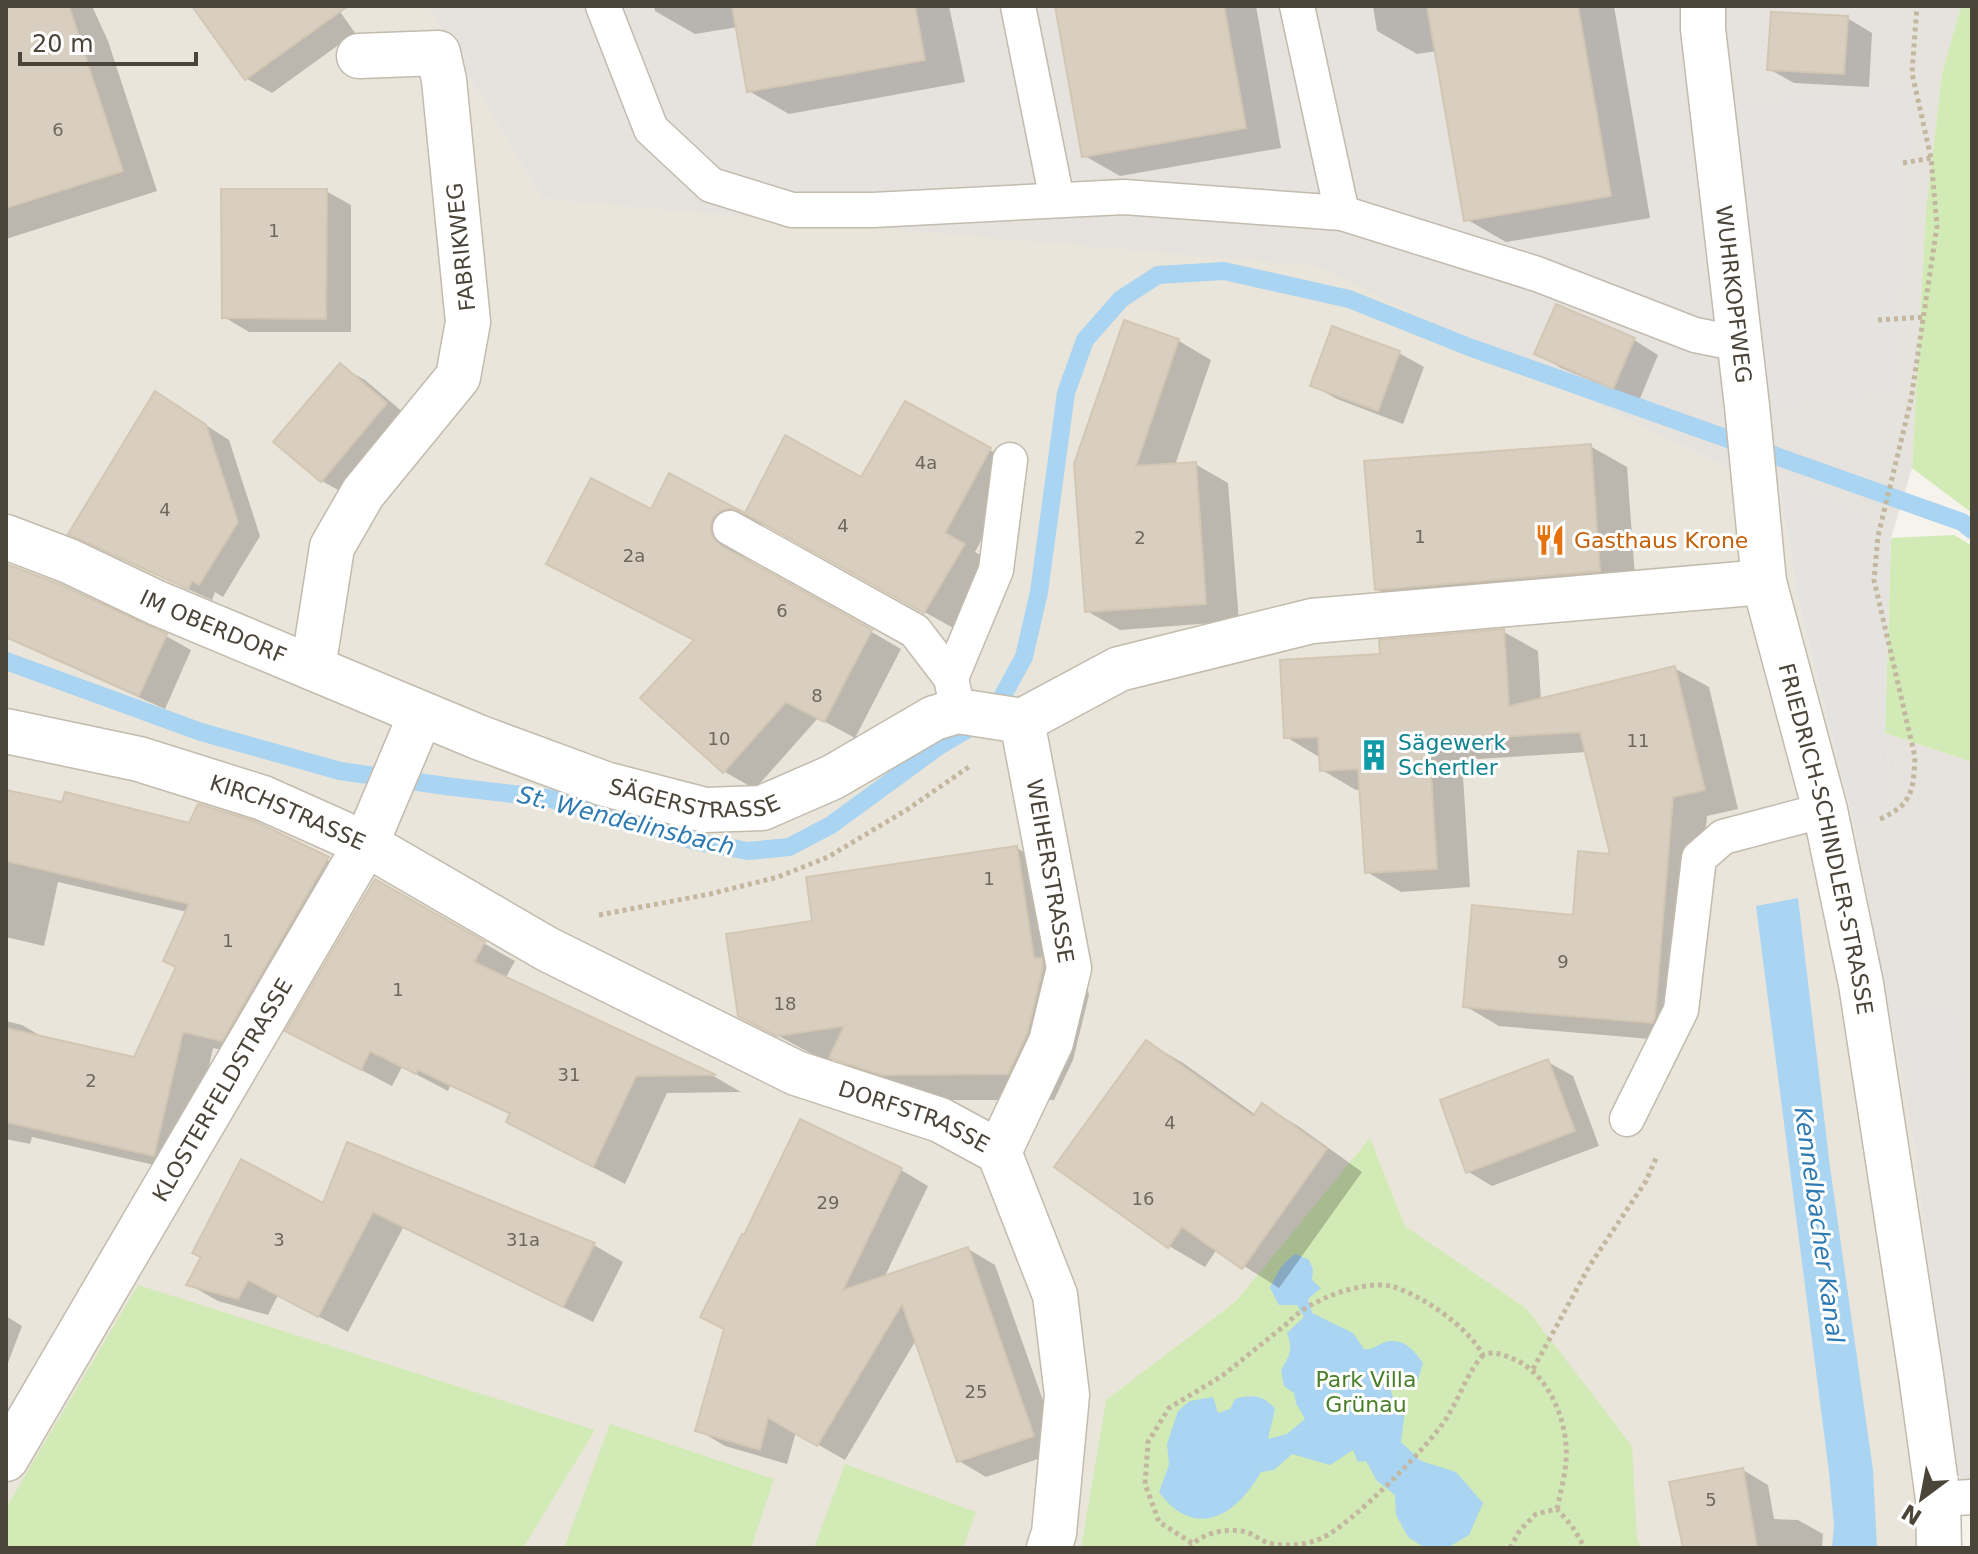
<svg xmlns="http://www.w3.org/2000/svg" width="1978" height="1554" font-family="'DejaVu Sans',sans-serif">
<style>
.residential{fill:#eae5da}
.industrial{fill:#e6e2dd}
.green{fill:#d2eab5}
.parking{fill:#e5e3e0}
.water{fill:#a9d4f2}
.shadow{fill:#0003}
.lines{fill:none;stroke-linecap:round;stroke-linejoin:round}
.stream{stroke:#a9d4f2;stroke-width:18}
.building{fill:#d8cfc1;stroke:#d3c7b4;stroke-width:2}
.lane-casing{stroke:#c2bbae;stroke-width:37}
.street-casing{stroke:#c2bbae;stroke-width:47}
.path{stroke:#c4b79f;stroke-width:5;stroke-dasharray:4 4;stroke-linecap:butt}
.lane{stroke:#fff;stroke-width:34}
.street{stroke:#fff;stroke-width:44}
.labels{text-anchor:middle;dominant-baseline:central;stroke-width:6;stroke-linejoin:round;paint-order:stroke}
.number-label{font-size:18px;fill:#6e675b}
.street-label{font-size:22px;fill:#4b4439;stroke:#fff}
.food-label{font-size:22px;fill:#c56008;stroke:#fff;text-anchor:start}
.culture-label{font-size:22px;fill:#0d838f;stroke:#fff;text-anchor:start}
.park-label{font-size:22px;fill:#4a7f2a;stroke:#fff}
.water-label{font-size:24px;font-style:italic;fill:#2e7ab2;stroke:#fff}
</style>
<rect width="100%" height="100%" fill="#f6f3ec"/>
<polygon class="residential" points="6,6 427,6 542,199 1316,263 1728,468 1779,483 1799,606 1854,826 1915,1149 1955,1506 1955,1548 1642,1548 1526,1308 1405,1226 1370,1139 1236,1301 1106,1400 1081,1548 6,1548"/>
<g class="industrial">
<polygon points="427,6 1961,6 1942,74 1926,210 1912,468 1891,538 1842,502 1728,468 1317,266 542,199"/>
<polygon points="1885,733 1972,762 1972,1505 1955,1506 1915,1149 1854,826 1894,813"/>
</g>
<g class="green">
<polygon points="1961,6 1972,6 1972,513 1912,468 1926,210 1942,74"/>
<polygon points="1954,535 1972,546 1972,762 1885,733 1891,538"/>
<polygon points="1370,1138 1405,1226 1526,1308 1632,1446 1637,1538 1642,1548 1081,1548 1106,1400 1236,1301"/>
<polygon points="138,1285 595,1430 523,1548 6,1548 6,1508"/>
<polygon points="610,1424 774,1479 751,1548 564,1548"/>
<polygon points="845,1464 976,1512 963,1548 814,1548"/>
</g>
<g class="parking">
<polygon points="1914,86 1894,392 1764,410 1729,105"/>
<polygon points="1779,483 1842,502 1891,538 1885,733 1894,813 1854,826 1799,606"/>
<polygon points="1955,1004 1972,1117 1920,1125 1898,1009"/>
</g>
<g class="water">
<polygon points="1798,898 1830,1167 1873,1470 1877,1548 1832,1548 1834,1525 1829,1472 1756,906"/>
<path d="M1296 1254 1309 1260 1313 1270 1312 1280 1321 1288 1308 1299 1312 1313 1353 1333 1364 1349C1374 1350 1375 1346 1383 1343 1402 1336 1413 1349 1423 1363L1415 1389 1395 1385 1391 1390 1394 1402 1405 1410 1401 1442 1421 1461 1456 1472 1483 1503 1469 1535 1447 1548H1425L1408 1537 1396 1515 1395 1495 1377 1481 1366 1461 1358 1462 1353 1450 1330 1465 1292 1454 1274 1470 1261 1472C1236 1516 1195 1541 1159 1492L1169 1465 1167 1444 1178 1411 1190 1401 1213 1397 1218 1413 1230 1409 1235 1399C1252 1394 1264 1395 1275 1409L1268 1439 1287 1434 1305 1419 1296 1403 1294 1393 1284 1386 1281 1370C1290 1356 1293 1349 1287 1333L1304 1317 1297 1305H1279L1270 1288C1277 1273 1282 1262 1296 1254Z"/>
</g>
<g class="shadow">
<polygon points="6,6 92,6 108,41 157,191 6,239"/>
<polygon points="194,6 336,6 355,33 272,93 247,79"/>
<polygon points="654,6 949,6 965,82 789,114 749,91 738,27 695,34 655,11"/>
<polygon points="1068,6 1256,6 1281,148 1120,176 1083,155"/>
<polygon points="1373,6 1614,6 1650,218 1506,242 1466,219 1437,51 1417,54 1377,31"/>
<polygon points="1847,18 1872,33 1869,87 1794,83 1769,69"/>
<polygon points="326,191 351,205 351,332 249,332 224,317"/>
<polygon points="1125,323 1179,341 1211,360 1175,465 1195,464 1228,483 1239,621 1120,630 1087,611"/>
<polygon points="1634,340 1658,355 1639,401 1561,368 1537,353"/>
<polygon points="1399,353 1424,367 1403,424 1337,399 1312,385"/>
<polygon points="340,366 365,380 411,419 347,495 322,481"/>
<polygon points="156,393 229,440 260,536 223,597 215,592 212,600 94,547 71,533"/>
<polygon points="786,437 862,479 990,450 1020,467 975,552 994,563 955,629 772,527 761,524 750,528 740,548 744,558 901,649 855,738 818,718 755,789 725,772 643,698 696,641 549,564 652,512 670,476 746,515"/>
<polygon points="1590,446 1627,467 1636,591 1413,610 1377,589"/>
<polygon points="6,566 58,586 166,636 191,650 165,709 6,638"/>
<polygon points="1504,632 1538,651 1541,700 1674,668 1709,687 1738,809 1707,816 1686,1042 1499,1026 1465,1006 1575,917 1613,856 1587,752 1462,760 1470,887 1401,892 1367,872 1362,789 1356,790 1322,770 1321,758 1286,737 1383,656"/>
<polygon points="6,792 64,804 190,825 254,824 358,876 252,1057 213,1048 185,1172 32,1137 30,1144 6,1139 6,1021 22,1025 46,1039 135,1059 178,968 187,912 58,882 44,946 6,937"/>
<polygon points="1017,848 1062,875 1089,995 1073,1060 1054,1100 930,1100 877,1083 836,1059 825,1061 740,1015 815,923"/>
<polygon points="375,881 515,961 505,979 715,1077 741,1092 667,1093 625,1184 539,1139 511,1115 450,1086 448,1091 402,1067 392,1086 319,1048"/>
<polygon points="1147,1042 1183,1063 1256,1115 1262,1105 1298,1126 1362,1172 1279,1288 1217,1249 1205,1267 1169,1246"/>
<polygon points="1548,1062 1573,1076 1599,1146 1492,1186 1467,1171"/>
<polygon points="348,1145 594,1245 623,1262 593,1322 403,1228 348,1332 278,1295 268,1315 218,1301 188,1284 324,1206"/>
<polygon points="901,1170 928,1186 884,1278 968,1249 995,1265 1061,1451 986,1477 959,1461 916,1340 845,1460 796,1432 787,1464 725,1446 698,1430"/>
<polygon points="6,1316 22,1326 6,1368"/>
<polygon points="1743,1470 1768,1485 1774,1519 1798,1520 1823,1534 1822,1548 1685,1548"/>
</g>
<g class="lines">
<polyline class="stream" points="6,661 201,732 340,771 453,787 548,798 699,842 748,851 789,847 831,825 939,746 973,726 1001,699 1024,657 1039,592 1066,393 1085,340 1121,299 1158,275 1224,271 1349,299 1469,347 1962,522 1972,530"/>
</g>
<g class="building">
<polygon points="6,6 69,6 123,171 6,208"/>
<polygon points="192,6 348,6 245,80"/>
<polygon points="732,6 915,6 925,60 747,92"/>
<polygon points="1055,6 1224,6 1246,128 1082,157"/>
<polygon points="1427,6 1578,6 1611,196 1464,221"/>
<polygon points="1771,12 1848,16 1844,74 1767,70"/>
<polygon points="221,189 327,189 326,319 222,318"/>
<polygon points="1556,304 1635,338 1613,389 1534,354"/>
<polygon points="1124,320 1179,339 1136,466 1196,462 1206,604 1085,612 1074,464"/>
<polygon points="1332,326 1400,351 1378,411 1310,386"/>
<polygon points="340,363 387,403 321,482 273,442"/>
<polygon points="155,391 206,425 238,522 199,585 192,581 188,589 68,534"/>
<polygon points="905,401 991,448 945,533 965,544 924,613 740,511 730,508 720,511 712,519 710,529 713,538 720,545 872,630 824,722 786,702 723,773 640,698 694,640 546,564 591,478 651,509 669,473 745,513 785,435 861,477"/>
<polygon points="1591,444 1600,571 1375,590 1364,461"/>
<polygon points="6,564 59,584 167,634 139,696 6,637"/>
<polygon points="1504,629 1509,706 1675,666 1705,790 1673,797 1655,1017 1652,1023 1463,1007 1472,905 1573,915 1578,851 1610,854 1580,732 1429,741 1437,869 1365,873 1358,769 1320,771 1318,737 1284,738 1280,660 1380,654 1379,640"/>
<polygon points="6,790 62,802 65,792 189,823 198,804 254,821 329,857 222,1041 183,1032 154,1156 6,1122 6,1028 134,1057 176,967 163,961 189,904 6,861"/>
<polygon points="1017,846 1034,958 1042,958 1043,967 1027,1034 1008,1074 882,1075 829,1058 844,1026 777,1036 738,1016 726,934 812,921 806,877"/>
<polygon points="375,879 485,942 474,962 716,1075 636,1076 593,1167 506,1122 510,1113 418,1070 416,1074 370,1051 361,1070 285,1031"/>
<polygon points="1146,1040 1253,1116 1262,1103 1327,1149 1242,1269 1182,1227 1168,1248 1054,1167"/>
<polygon points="1548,1059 1575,1131 1466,1173 1440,1100"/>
<polygon points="800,1119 902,1168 843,1290 968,1247 1034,1436 957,1462 902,1304 817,1446 768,1418 760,1450 695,1431 724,1329 700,1317 742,1234 744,1235"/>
<polygon points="347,1142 595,1243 563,1307 373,1212 318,1317 248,1280 238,1299 186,1285 201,1257 192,1253 241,1159 323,1203"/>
<polygon points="1743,1468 1757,1548 1683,1548 1669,1482"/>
</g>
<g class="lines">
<defs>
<g id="lane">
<polyline points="603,6 651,129 711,185 792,210 873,210 1124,197 1342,213 1537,274 1695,335 1740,344"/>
<polyline points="1018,6 1057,200"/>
<polyline points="1297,6 1342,213"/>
<polyline points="730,528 915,631 951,678 958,711"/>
<polyline points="951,678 996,570 1010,460"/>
<polyline points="1627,1119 1681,1010 1699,858 1723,837 1825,810"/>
<polyline points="1938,1499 1972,1497"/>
</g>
<g id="street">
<path id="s1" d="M1703 6V29L1747 406 1764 582 1825 810 1861 984 1921 1375 1938 1499 1939 1548"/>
<path id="s2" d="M6 537 69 561 157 603 478 737 605 784 705 810 762 808 833 777 934 718 958 711 1022 721 1119 669 1312 621 1764 582"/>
<polyline points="313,668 332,547 363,493 458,377 468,322 444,80 438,53 359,56"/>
<path id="s3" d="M6 731 139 759 263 798 366 844 547 949 796 1073 940 1120 999 1152 1055 1295 1067 1395 1054 1533 1049 1548"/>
<polyline points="999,1152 1051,1042 1069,968 1022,721"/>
<path id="s4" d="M6 1459 366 844 421 714"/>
</g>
</defs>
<use href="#lane" class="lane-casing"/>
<use href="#street" class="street-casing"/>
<g class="path">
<polyline points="1903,163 1931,158"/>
<polyline points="1878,320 1925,317"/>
<path d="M1880 819C1913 804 1913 791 1915 757L1874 580 1878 536 1911 400 1937 226 1931 158 1912 73 1917 6"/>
<polyline points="599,915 710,894 778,877 828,857 908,809 970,766"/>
<polyline points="1533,1369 1590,1265 1646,1181 1657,1156"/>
<path d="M1192 1543 1159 1522 1145 1484 1148 1442 1169 1408 1222 1376 1289 1322C1306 1301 1362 1280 1390 1286 1421 1294 1468 1327 1483 1355 1494 1350 1507 1356 1518 1361 1547 1376 1564 1414 1566 1446 1568 1466 1561 1489 1557 1509"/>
<path d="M1190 1548C1199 1533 1229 1527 1246 1532 1256 1535 1263 1543 1274 1544 1290 1546 1307 1545 1322 1538 1352 1524 1428 1447 1446 1419 1459 1399 1467 1373 1483 1355"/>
<polyline points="1510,1548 1520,1530 1536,1514 1557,1509 1572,1526 1585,1548"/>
</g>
<use href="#lane" class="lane"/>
<use href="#street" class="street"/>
</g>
<defs>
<symbol id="restaurant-bare" viewBox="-9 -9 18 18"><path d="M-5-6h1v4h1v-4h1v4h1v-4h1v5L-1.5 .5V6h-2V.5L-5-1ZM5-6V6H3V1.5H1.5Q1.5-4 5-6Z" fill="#e8710a" stroke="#fff" stroke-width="2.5" paint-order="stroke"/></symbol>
<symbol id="building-bare" viewBox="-9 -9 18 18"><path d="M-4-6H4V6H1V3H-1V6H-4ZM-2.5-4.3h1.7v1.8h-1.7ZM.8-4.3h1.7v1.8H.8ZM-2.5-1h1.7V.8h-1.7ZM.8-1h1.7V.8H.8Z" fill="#0f9aa8" stroke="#fff" stroke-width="2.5" paint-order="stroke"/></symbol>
</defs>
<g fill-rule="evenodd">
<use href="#restaurant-bare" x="1528" y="518" width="44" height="44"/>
<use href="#building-bare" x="1352" y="733" width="44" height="44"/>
</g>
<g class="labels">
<g class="number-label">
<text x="58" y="129">6</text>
<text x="274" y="230">1</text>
<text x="926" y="462">4a</text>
<text x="165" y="509">4</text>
<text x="843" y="525">4</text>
<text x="1420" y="536">1</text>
<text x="1140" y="537">2</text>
<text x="634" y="555">2a</text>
<text x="782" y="610">6</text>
<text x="817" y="695">8</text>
<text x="719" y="738">10</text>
<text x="1638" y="740">11</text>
<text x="989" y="878">1</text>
<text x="228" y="940">1</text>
<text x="1563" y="961">9</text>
<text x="398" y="989">1</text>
<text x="785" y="1003">18</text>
<text x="569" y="1074">31</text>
<text x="91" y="1080">2</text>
<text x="1170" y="1122">4</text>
<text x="1143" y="1198">16</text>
<text x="828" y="1202">29</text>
<text x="279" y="1239">3</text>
<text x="523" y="1239">31a</text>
<text x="976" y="1391">25</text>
<text x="1711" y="1499">5</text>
</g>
<g class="street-label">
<text transform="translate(461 247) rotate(-96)">FABRIKWEG</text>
<text stroke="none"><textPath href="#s1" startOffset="290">WUHRKOPFWEG</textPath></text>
<text stroke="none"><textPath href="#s2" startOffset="226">IM OBERDORF</textPath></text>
<text stroke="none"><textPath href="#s2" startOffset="740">SÄGERSTRASSE</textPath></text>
<text stroke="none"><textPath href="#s3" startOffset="294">KIRCHSTRASSE</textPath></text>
<text stroke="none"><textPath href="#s1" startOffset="844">FRIEDRICH-SCHINDLER-STRASSE</textPath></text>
<text transform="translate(1050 871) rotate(80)">WEIHERSTRASSE</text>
<text stroke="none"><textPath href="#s4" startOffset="428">KLOSTERFELDSTRASSE</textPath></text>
<text stroke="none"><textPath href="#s3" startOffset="992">DORFSTRASSE</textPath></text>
</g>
<g class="food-label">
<text x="1574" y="540">Gasthaus Krone</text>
</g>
<g class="culture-label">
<text x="1398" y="742">Sägewerk<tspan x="1398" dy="25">Schertler</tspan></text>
</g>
<g class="park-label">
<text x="1366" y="1379">Park Villa<tspan x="1366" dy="25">Grünau</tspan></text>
</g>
<g class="water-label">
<text transform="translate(626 821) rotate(14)">St. Wendelinsbach</text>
<text transform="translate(1819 1225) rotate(82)">Kennelbacher Kanal</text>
</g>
</g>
<rect width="1978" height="1554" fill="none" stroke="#4b4439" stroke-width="16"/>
<g transform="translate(1922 1498) rotate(212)" stroke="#ffffff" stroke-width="6" paint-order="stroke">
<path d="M0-6L14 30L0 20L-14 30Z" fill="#4b4439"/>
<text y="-12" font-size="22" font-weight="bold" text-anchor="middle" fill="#4b4439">N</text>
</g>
<path d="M20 52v12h176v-12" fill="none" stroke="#4b4439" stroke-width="4"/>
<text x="32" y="52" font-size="24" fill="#4b4439" stroke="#ffffff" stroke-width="6" paint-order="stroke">20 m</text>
</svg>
